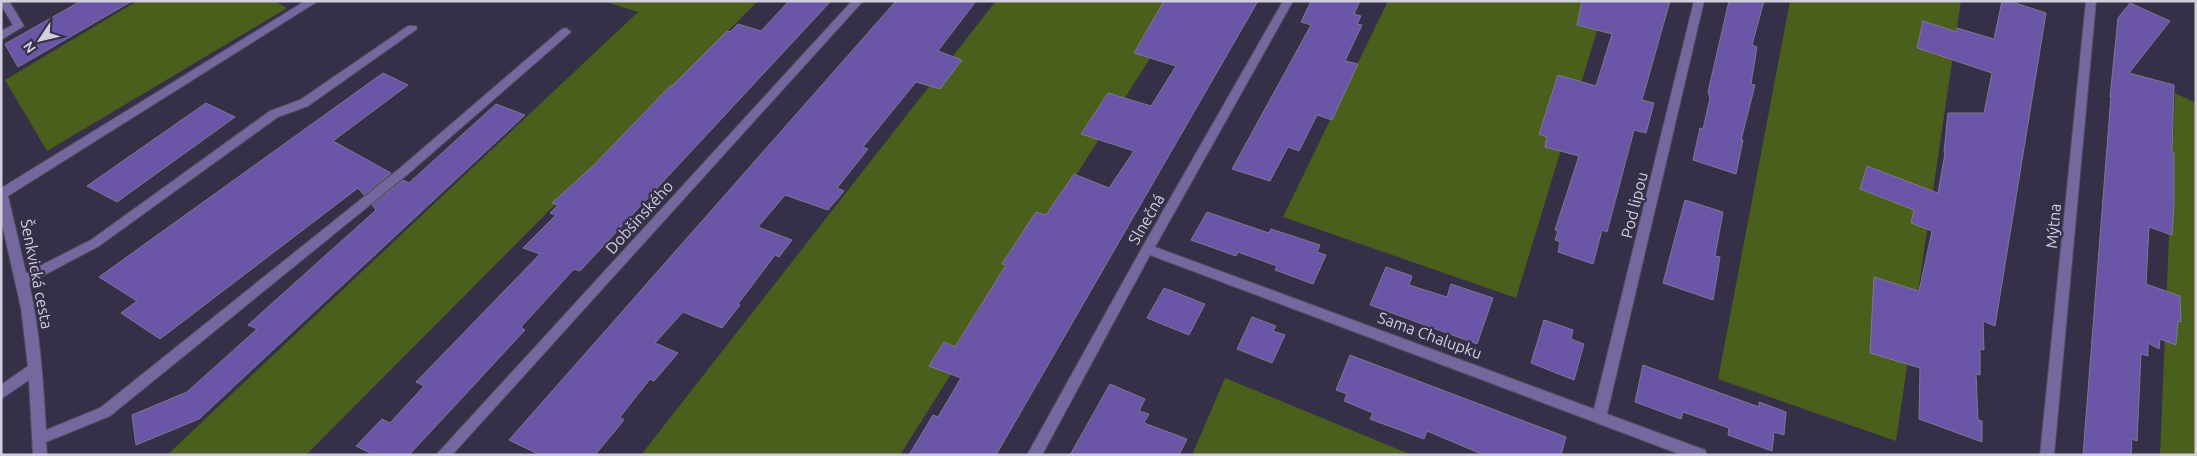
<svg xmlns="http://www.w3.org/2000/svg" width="2197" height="456" font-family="Ubuntu,sans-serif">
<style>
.green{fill:#4b5f1c}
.building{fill:#6a55a6;stroke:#7d7893}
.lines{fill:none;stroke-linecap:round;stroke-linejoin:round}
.minor-casing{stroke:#514d62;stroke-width:2}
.minor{fill:#74689e;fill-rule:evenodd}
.labels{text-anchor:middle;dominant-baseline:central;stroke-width:4.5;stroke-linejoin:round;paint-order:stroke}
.street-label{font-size:16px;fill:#d1cfde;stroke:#353047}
</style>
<rect width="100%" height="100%" fill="#353047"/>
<g class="green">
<polygon points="137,1 274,1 287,8 47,151 5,80"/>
<polygon points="603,1 758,1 306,455 167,455 638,12"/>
<polygon points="996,1 1186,1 900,455 641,455"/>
<polygon points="1388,1 1606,1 1516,298 1283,217"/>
<polygon points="1790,1 1961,1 1896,441 1718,379"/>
<polygon points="2175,93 2196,103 2196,455 2160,455"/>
<polygon points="1225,378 1412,455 1192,455"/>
</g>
<g class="building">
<polygon points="81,1 132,1 18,67 5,44"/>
<polygon points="789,1 831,1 580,271 574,269 521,327 525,330 409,455 374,455 356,446 382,419 390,423 424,386 416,382 540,254 523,248 556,215 550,213 558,205 552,203 594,165 670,86 672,86 727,31 730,32 738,24 761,31"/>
<polygon points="896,1 976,1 938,51 962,60 940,89 916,82 863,147 868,149 837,188 844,191 828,210 785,195 758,227 792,240 779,257 775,255 738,304 740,305 722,328 683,312 655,343 678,353 654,381 650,379 620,417 624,420 595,455 540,455 509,440"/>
<polygon points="1164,1 1258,1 996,455 909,455 933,415 938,417 961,378 929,366 944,342 955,347 1006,265 1002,264 1036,212 1046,215 1074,174 1109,188 1134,151 1081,134 1108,93 1151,106 1176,66 1134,53"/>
<polygon points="1311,1 1360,1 1354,14 1361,16 1357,24 1362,25 1345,61 1358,64 1332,120 1317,115 1299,151 1288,147 1270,181 1232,169 1311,25 1301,22"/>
<polygon points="1582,1 1670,1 1642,100 1654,103 1646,133 1634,130 1607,232 1602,230 1593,264 1558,252 1560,242 1555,240 1558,231 1555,230 1579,156 1545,147 1547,137 1539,134 1558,75 1596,86 1612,34 1577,25"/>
<polygon points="1729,1 1764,1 1752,45 1757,47 1751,84 1755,85 1741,140 1743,140 1736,174 1693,160 1700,128 1703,129 1710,98 1708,92"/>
<polygon points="2002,1 2009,1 2046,13 1995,326 1983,321 1984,350 1980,349 1980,375 1976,374 1978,420 1982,421 1982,442 1919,419 1920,368 1870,353 1874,277 1919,291 1932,231 1911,223 1914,210 1860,189 1867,166 1938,193 1945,153 1944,152 1948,113 1984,113 1992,73 1917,48 1923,21 1957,32 1957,28 1994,39"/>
<polygon points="2130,3 2170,21 2129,73 2174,85 2172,153 2174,153 2174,205 2172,235 2149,227 2146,284 2180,296 2181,322 2178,321 2176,345 2160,339 2159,349 2148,343 2148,356 2141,354 2137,441 2132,439 2131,455 2083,455 2111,96 2110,97 2118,18"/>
<polygon points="383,73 408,85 333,141 391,173 364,195 358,188 160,339 121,313 137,301 99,277"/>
<polygon points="206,103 235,117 117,202 87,186"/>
<polygon points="496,104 525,115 199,419 136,445 132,415 187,392 257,329 248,325 376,210 372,205 403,180 409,183"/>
<polygon points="1685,200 1723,212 1715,256 1720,257 1713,300 1663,283"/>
<polygon points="1207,212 1269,233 1271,229 1320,245 1317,252 1326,255 1313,284 1275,270 1277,266 1238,252 1236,256 1191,240"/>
<polygon points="1386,267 1412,276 1409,285 1447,297 1451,284 1493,298 1477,344 1370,305"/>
<polygon points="1164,288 1205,304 1189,335 1147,318"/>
<polygon points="1252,317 1276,326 1273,331 1285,335 1272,363 1237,349"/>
<polygon points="1544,320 1573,330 1571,339 1584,344 1574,380 1531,363"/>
<polygon points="1350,355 1566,437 1561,455 1484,455 1427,431 1424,439 1370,419 1373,413 1344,401 1347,394 1336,390"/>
<polygon points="1643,365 1759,407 1759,402 1786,412 1784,435 1774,432 1772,451 1728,435 1729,428 1683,412 1681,419 1635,402"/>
<polygon points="1110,384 1145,399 1139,411 1149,414 1144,423 1187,439 1179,455 1070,455"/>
</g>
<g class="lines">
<defs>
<g id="minor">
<polygon points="1,1 9,1 24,26 1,40 1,31 13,25 1,5"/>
<path d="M305 1H318L8 196 26 273 91 240 270 111 300 100 408 26H416L417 29 308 106 278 117 99 246 29 283C40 331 43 381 46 430L100 408 400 168 562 29 566 28 571 32 408 174 110 416 46 442 47 455H33L29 380 1 399V385L28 366 21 308 1 219V187H3Z"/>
<polygon points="852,1 863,1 452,455 436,455"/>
<polygon points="1283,1 1293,1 1155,247 1594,409 1694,1 1704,1 1607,414 1705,450 1707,455 1682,455 1150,255 1042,455 1027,455 1143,246"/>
<polygon points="2086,1 2096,1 2054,455 2040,455"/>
</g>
</defs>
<use href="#minor" class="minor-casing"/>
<use href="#minor" class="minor"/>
</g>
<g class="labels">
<g class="street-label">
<text transform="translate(1634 205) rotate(-76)">Pod lipou</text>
<text transform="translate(639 217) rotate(-48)">Dobšinského</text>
<text transform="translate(1146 219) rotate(-60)">Slnečná</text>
<text transform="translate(2053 226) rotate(-85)">Mýtna</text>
<text transform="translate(37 274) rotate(79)">Šenkvická cesta</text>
<text transform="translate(1430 335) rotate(20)">Sama Chalupku</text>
</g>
</g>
<rect width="2197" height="456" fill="none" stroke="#d1cfde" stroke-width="5"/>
<g transform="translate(40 40) rotate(235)" stroke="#353047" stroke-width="4" paint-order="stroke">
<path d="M0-4L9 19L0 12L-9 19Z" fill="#d1cfde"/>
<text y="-8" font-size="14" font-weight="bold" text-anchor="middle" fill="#d1cfde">N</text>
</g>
</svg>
